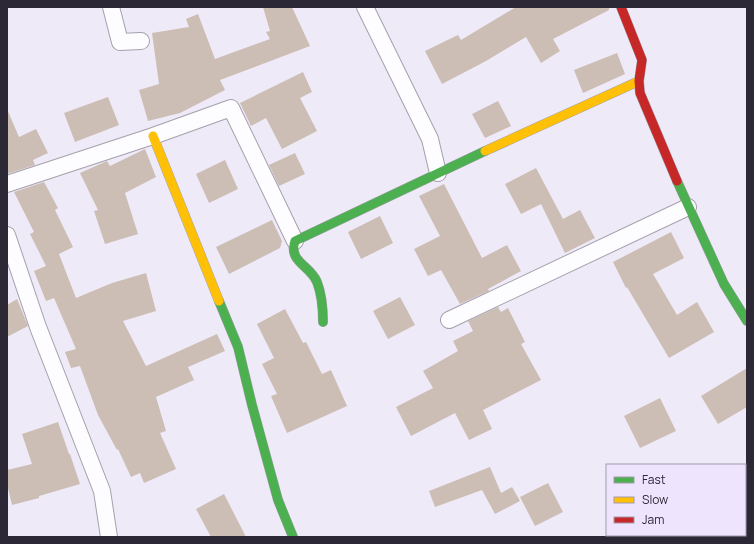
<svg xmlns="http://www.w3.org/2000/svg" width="754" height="544" font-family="Manrope,sans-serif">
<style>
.building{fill:#ccbeb5}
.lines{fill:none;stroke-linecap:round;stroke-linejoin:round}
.street-casing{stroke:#a5a0ac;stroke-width:18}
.fast-casing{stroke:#a5a0ac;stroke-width:10}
.slow-casing{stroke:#a5a0ac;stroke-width:10}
.jam-casing{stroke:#a5a0ac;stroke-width:10}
.street{stroke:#fdfcfe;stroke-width:16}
.fast{stroke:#4caf50;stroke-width:9}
.slow{stroke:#ffc107;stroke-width:9}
.jam{stroke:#c62828;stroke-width:9}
</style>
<rect width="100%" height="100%" fill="#efeaf8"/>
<g class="building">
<polygon points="263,7 292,7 310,46 220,80 225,90 180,113 148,121 139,90 159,84 152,33 189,27 186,19 198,14 215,59 270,39 266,32 270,31"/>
<polygon points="516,7 609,7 609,10 553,39 560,51 541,63 526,37 486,61 442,84 425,51 458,35 461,40"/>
<polygon points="617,53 625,74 583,93 574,70"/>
<polygon points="303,72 312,92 300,98 317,131 282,149 266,118 251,126 240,103"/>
<polygon points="108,97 119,125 75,142 64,113"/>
<polygon points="498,101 511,126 485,138 472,114"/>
<polygon points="7,109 19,137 36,129 48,153 33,160 35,165 7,174"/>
<polygon points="145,149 156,177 125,193 138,234 105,244 94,211 98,210 80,173 107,161 110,166"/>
<polygon points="295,153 305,174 279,186 269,165"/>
<polygon points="225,160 238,189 209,203 196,174"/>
<polygon points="536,168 563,219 580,210 595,238 565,253 541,204 521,214 505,184"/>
<polygon points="44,182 58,208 55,210 73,247 59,254 76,298 112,283 146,273 156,311 123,321 146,366 217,334 225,351 188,367 194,380 156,397 166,431 160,433 176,469 144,483 140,473 131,477 118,449 117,450 98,415 80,366 71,368 65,352 76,349 54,298 46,301 34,271 46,266 30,234 34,232 14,192"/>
<polygon points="444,184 482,258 507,245 521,271 488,289 489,291 460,304 441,270 428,276 414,249 440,236 419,196"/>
<polygon points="380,216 393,243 361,259 348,232"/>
<polygon points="272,220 282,241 280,248 229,274 216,247"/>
<polygon points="671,232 684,258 653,274 677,315 697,302 714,332 669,358 627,287 626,288 613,262"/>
<polygon points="400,297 415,325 388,339 373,311"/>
<polygon points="17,299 28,326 7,337 7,305"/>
<polygon points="498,307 501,312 508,308 525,342 521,344 541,380 483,410 492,429 469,440 455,413 411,436 396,407 433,388 423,371 458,351 453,341 473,331 468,321"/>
<polygon points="285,309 303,343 306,342 322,374 331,370 347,406 287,433 271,396 277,394 262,364 274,358 257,324"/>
<polygon points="747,368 747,407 718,424 701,396"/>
<polygon points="660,398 676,431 640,448 624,416"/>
<polygon points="58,422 69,454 70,454 80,484 39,496 39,498 12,505 7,484 7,470 32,464 22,434"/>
<polygon points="490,467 501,493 512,487 520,501 495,514 482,490 435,507 429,491"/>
<polygon points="548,483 563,512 535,526 520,497"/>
<polygon points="224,494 246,537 211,537 196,509"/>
</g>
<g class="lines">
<defs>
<g id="street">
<polyline points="111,7 120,42 141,41"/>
<polyline points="365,7 430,139 438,173"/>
<polyline points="7,184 153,136 231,108 295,241"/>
<polyline points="7,235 38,327 102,491 109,537"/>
<polyline points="449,320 688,207"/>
</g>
<g id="fast">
<polyline points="677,181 724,284 747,321"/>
<polyline points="219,301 238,347 252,405 278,500 293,537"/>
<path d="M323 322C323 308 322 295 317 282 310 265 288 262 295 241L485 151"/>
</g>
<g id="slow">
<polyline points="153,136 219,301"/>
<polyline points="485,151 639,81"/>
</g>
<polyline id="jam" points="621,7 642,60 639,81 640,93 677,181"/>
</defs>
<use href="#street" class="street-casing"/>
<use href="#fast" class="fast-casing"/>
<use href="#slow" class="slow-casing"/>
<use href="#jam" class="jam-casing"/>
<use href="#street" class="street"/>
<use href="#fast" class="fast"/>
<use href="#slow" class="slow"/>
<use href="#jam" class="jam"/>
</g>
<rect width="754" height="544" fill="none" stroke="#2d2835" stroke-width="16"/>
<rect x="606" y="464" width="140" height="72" fill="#eee4fe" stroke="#a199ae"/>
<rect x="614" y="477" width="20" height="6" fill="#4caf50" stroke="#a199ae"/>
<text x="642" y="484" font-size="12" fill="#2d2835">Fast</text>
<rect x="614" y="497" width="20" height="6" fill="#ffc107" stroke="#a199ae"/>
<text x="642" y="504" font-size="12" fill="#2d2835">Slow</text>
<rect x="614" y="517" width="20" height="6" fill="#c62828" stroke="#a199ae"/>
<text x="642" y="524" font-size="12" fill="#2d2835">Jam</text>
</svg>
